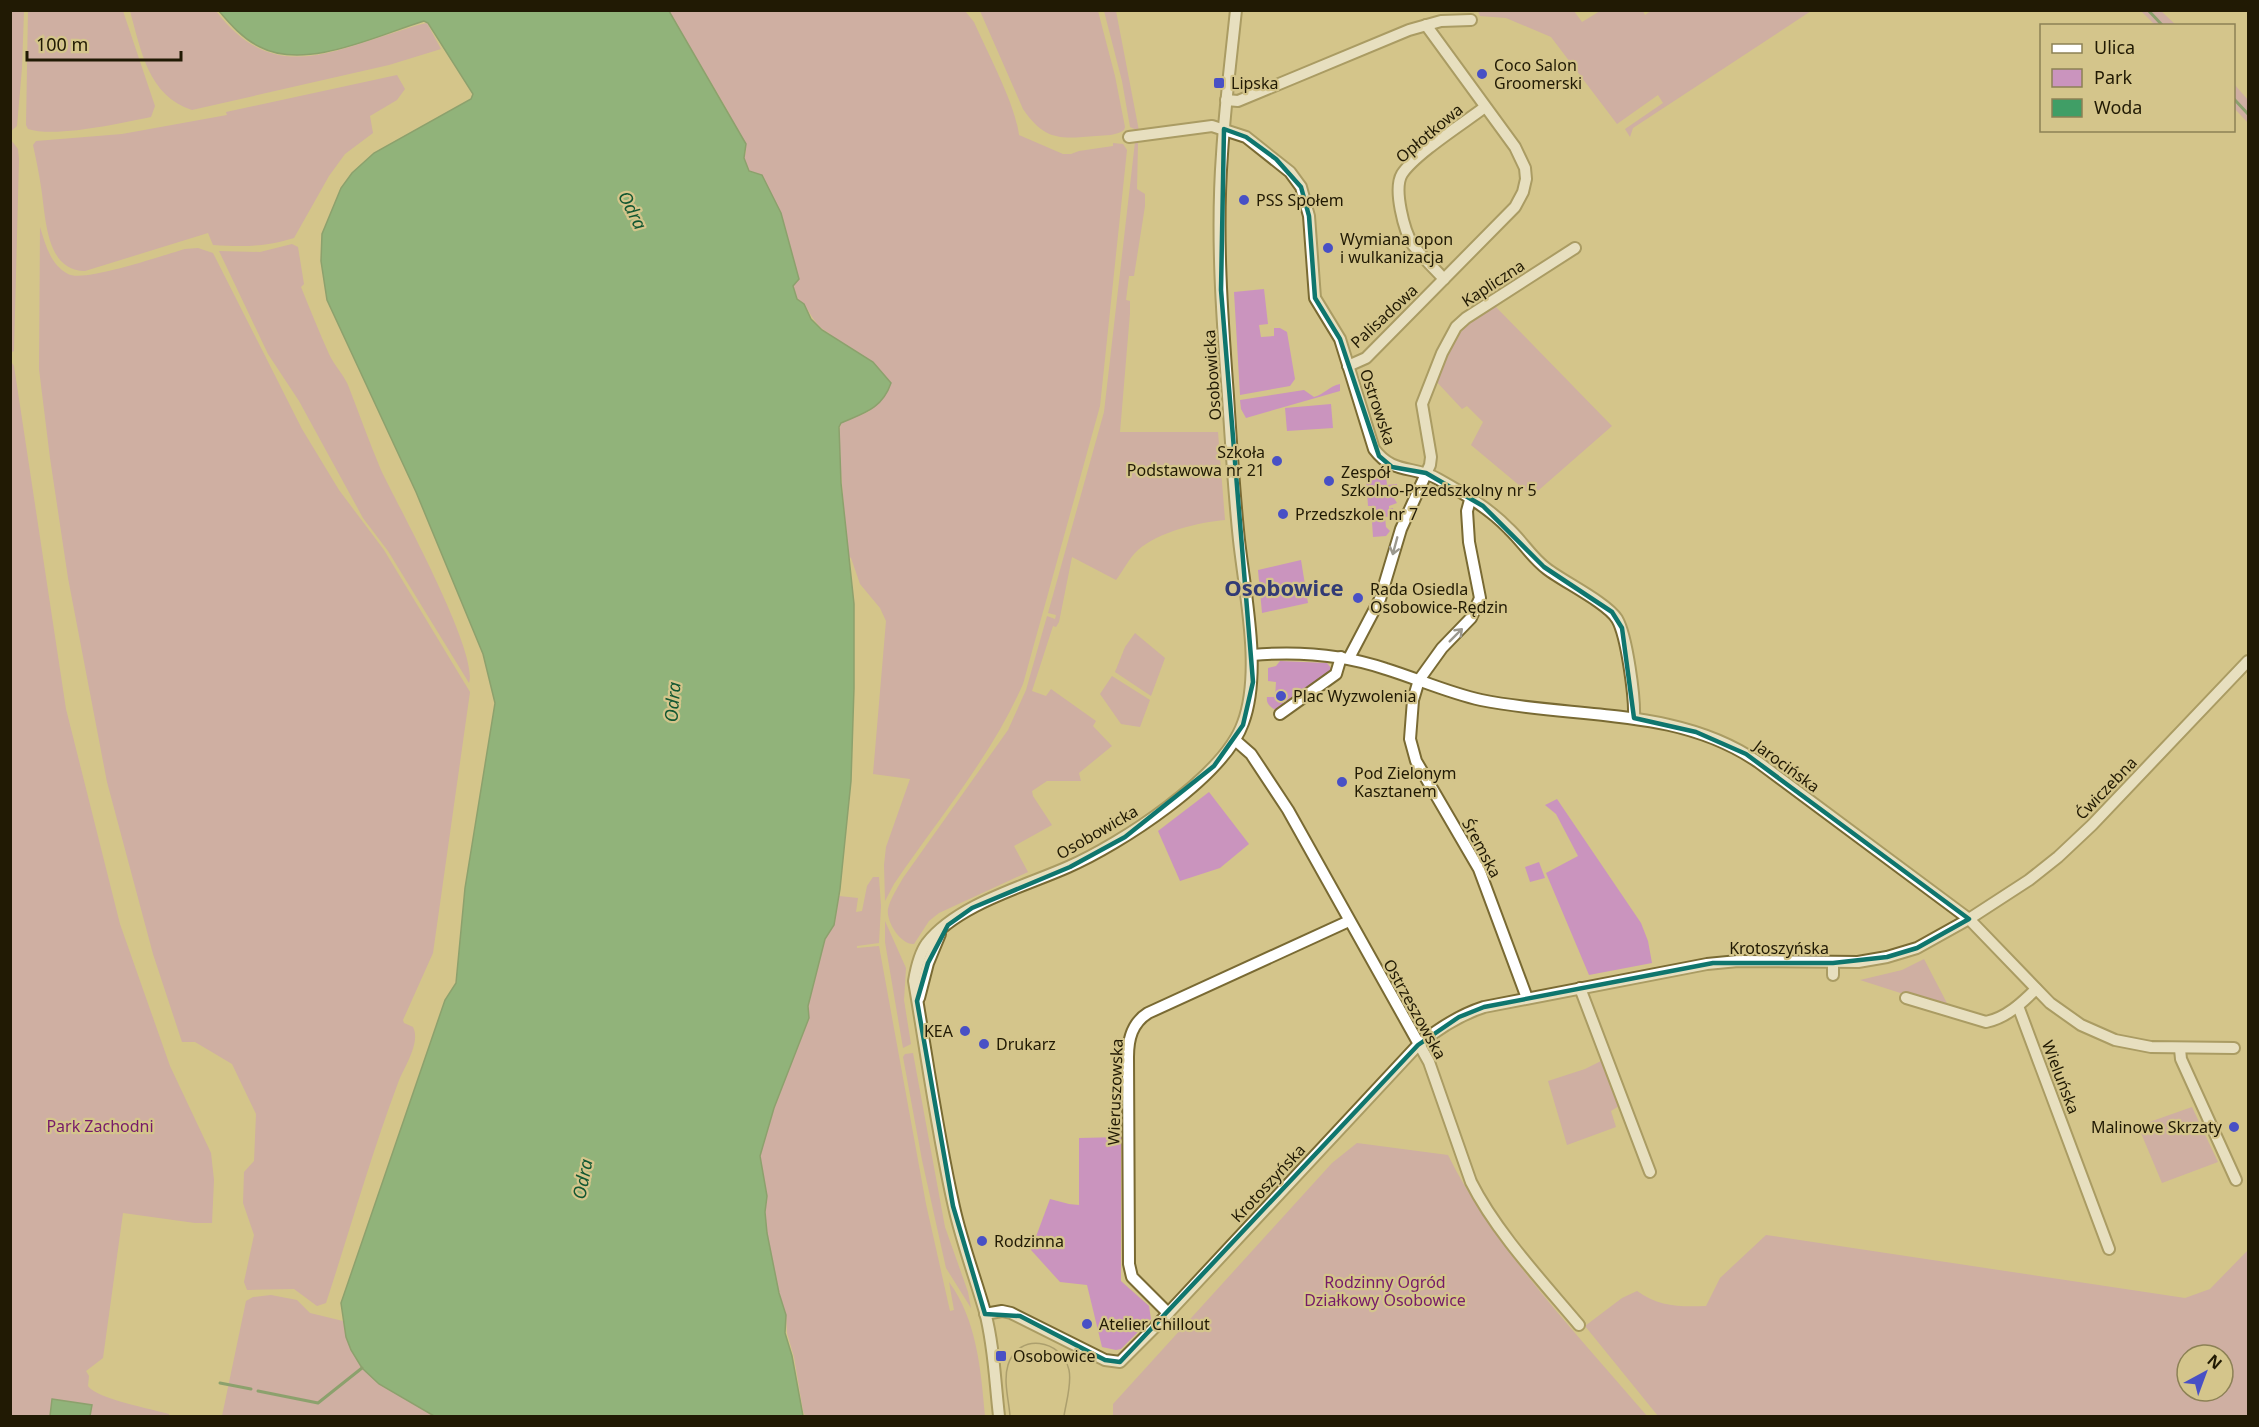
<svg xmlns="http://www.w3.org/2000/svg" width="2259" height="1427" font-family="'Noto Sans',sans-serif">
<style>
.green{fill:#ca94be;fill-rule:evenodd}
.water{fill:#409e66;stroke:#377649;stroke-width:1.5}
.lines{fill:none;stroke-linecap:round;stroke-linejoin:round}
.stream{stroke:#377649;stroke-width:3}
.minor-casing{stroke:#796a33;stroke-width:14}
.minor{stroke:#fff;stroke-width:10}
.tram{stroke:#7d7249;stroke-width:1.5}
.oneway{stroke:#9b988e}
.marked{fill:none;stroke:#0f766e;stroke-width:4.5;stroke-linejoin:round}
.poi-dot{fill:#4850c5;stroke:#d4c58b;stroke-width:2}
.labels{text-anchor:middle;dominant-baseline:central;stroke-width:4.5;stroke-linejoin:round;paint-order:stroke}
.poi-label{font-size:16px;fill:#211a04;stroke:#d4c58b;text-anchor:start}
.street-label{font-size:16px;fill:#211a04;stroke:#d4c58b}
.park-label{font-size:16px;fill:#761a69;stroke:#d4c58b}
.water-label{font-size:18px;font-style:italic;fill:#125732;stroke:#d4c58b}
.district-label{font-size:22px;font-weight:bold;fill:#323b75;stroke:#d4c58b}
</style>
<rect width="100%" height="100%" fill="#d4c58b"/>
<g class="green">
<polygon points="11,10 24,11 22,68 17,126 11,131"/>
<polygon points="1652,10 1811,11 1633,128 1630,137 1625,129 1663,103 1658,95 1617,124 1551,37 1506,18 1480,16 1478,11 1574,11 1582,22 1600,11 1643,11 1645,15"/>
<path d="M28 11H123L155 106 151 117C121 123 56 138 28 129L26 125Z"/>
<path d="M130 11H216C266 76 315 59 383 36 397 32 412 26 427 23L441 49 389 65 192 110C148 96 141 50 130 11Z"/>
<path d="M669 11H965L974 22C987 52 1015 103 1019 135L1063 154H1071L1079 151 1113 146V143L1123 144 1127 150 1100 406 1023 684C991 757 938 819 894 884L885 901 884 865 886 847 910 779 873 774 886 621 880 608 860 584 851 558 848 556 838 436 841 423 870 411 829 333C812 325 811 308 797 299L744 158 746 152 729 113Z"/>
<path d="M980 11H1098L1115 76 1125 127 1124 130C1116 136 1105 135 1096 136 1060 139 1045 141 1023 109Z"/>
<polygon points="1104,11 1116,11 1139,131 1130,127 1122,81"/>
<polygon points="2141,11 2161,11 2176,25 2155,25"/>
<path d="M397 75 405 89 397 100 370 116 373 133 345 154 329 176 294 238C264 247 244 247 213 245L208 233 85 271C45 271 46 216 41 187 39 173 36 159 33 145L36 141 122 134 227 115 226 112Z"/>
<polygon points="2234,84 2248,100 2248,123 2234,108"/>
<polygon points="11,140 18,149 19,159 14,351 12,352"/>
<path d="M1135 142H1138L1137 189 1145 194V206L1134 276H1129L1126 300 1130 301V313L1120 432H1218L1225 520C1199 522 1158 532 1138 550 1129 558 1123 571 1116 580L1072 557 1059 622 1056 627 1053 626 1032 691 1046 696 1051 689 1096 721 1093 726 1112 746 1079 773 1081 781H1047L1032 791 1033 796 1052 825 1014 846 1028 872 939 913 929 921 914 944C901 945 886 922 888 909 890 899 898 887 903 878L1008 730 1026 690 1047 616 1055 619 1056 615 1048 613 1104 412Z"/>
<path d="M40 227C46 246 50 264 68 274 83 283 164 255 185 249L198 248 213 253 302 429 339 490 384 550 470 692 433 953 403 1020 404 1023 413 1027C421 1043 404 1067 398 1083 371 1155 350 1230 326 1303L317 1306 294 1289 247 1290 244 1282 254 1235 243 1203 244 1172 254 1161 256 1114 232 1064 195 1042H182L153 954 107 782 68 578 50 458 39 369Z"/>
<path d="M292 244 298 247 304 284 301 287C310 309 319 332 329 354 334 365 343 374 348 385 359 413 369 442 381 470 398 506 479 652 469 683L388 551 363 518 299 401 268 354 219 251 260 252Z"/>
<polygon points="1264,289 1268,324 1259,325 1261,337 1274,336 1274,328 1280,328 1287,332 1295,379 1290,386 1240,395 1234,292"/>
<polygon points="1494,305 1612,426 1532,496 1471,445 1483,422 1467,406 1462,409 1435,380 1447,352 1464,323"/>
<path d="M10 360 14 366 66 709 120 924 170 1066 211 1153 214 1180 212 1223H195L123 1213 103 1358 86 1371 89 1376 88 1386C97 1399 152 1409 169 1414V1416H11Z"/>
<path d="M1340 384V391L1246 418 1241 409 1240 400 1304 390 1314 397C1325 394 1329 386 1340 384Z"/>
<polygon points="1331,404 1333,428 1287,431 1285,408"/>
<polygon points="1370,471 1377,477 1386,476 1387,485 1397,484 1397,490 1393,490 1394,498 1397,503 1389,506 1389,509 1393,508 1394,516 1385,517 1386,527 1390,531 1386,536 1373,537 1371,506 1368,506 1366,477"/>
<polygon points="1301,560 1308,603 1262,613 1258,570"/>
<polygon points="1135,633 1165,658 1151,696 1115,672 1125,647"/>
<path d="M1280 661 1327 663 1331 668H1334L1333 671 1276 710C1270 707 1266 704 1267 697H1275L1276 682 1268 681V668L1276 666Z"/>
<polygon points="1112,676 1150,700 1140,727 1121,724 1100,694"/>
<polygon points="1209,792 1249,844 1220,868 1180,881 1158,831"/>
<polygon points="1557,799 1641,923 1648,941 1652,963 1589,975 1546,873 1578,856 1556,814 1545,805"/>
<polygon points="1539,862 1545,878 1530,882 1525,867"/>
<path d="M873 877H879L881 906 879 943 857 946V948L879 946 926 1204 950 1311 954 1310 949 1282C977 1320 981 1371 985 1416H805L803 1411 794 1357 787 1333 786 1315 779 1293 767 1233 765 1212 767 1196 760 1156 774 1108 809 1018 808 1006 825 939 834 925 839 896 858 898 856 912 862 911 867 886Z"/>
<polygon points="885,921 906,968 904,1000 911,1044 903,1048 885,942"/>
<polygon points="1924,959 1950,1009 1860,980 1902,970"/>
<polygon points="913,1053 945,1227 968,1292 971,1308 946,1268 922,1160 903,1057 905,1054"/>
<polygon points="1603,1060 1619,1106 1611,1111 1616,1127 1567,1145 1548,1081 1585,1069"/>
<polygon points="2192,1107 2218,1162 2162,1183 2138,1126"/>
<polygon points="1121,1137 1121,1281 1149,1306 1151,1319 1121,1349 1116,1350 1102,1347 1087,1285 1060,1282 1031,1250 1050,1199 1069,1204 1079,1205 1079,1138"/>
<path d="M1357 1143 1448 1155C1494 1248 1580 1337 1647 1416H1113V1404L1332 1163Z"/>
<path d="M1766 1235 2185 1298 2210 1289 2248 1250V1416H1658L1585 1326 1622 1298 1637 1291C1659 1307 1680 1307 1706 1306L1720 1278ZM2187 1355H2223V1391H2187Z"/>
<polygon points="271,1295 297,1300 310,1313 343,1321 346,1337 379,1384 434,1416 222,1416 246,1301 253,1297"/>
</g>
<g class="water">
<path d="M219 11H669L746 144 744 158 749 171 762 175 781 213 799 279 793 286 797 299 804 304 811 319 822 330 873 362 891 383C882 409 864 413 841 423L839 427 841 483 854 604V688L851 781 840 889 834 925 825 939 808 1006 809 1018 774 1108 760 1156 767 1196 765 1212 767 1233 779 1293 786 1315 785 1333 792 1356 803 1416H434L379 1384 362 1368 351 1350 346 1337 341 1303 445 1000 456 983 465 888 495 703 483 654 416 492 327 300 321 261 322 234 341 188 352 173 374 153 471 99 473 94 428 23 424 21C378 35 306 71 260 47 243 39 230 24 219 11Z"/>
<polygon points="52,1399 92,1405 90,1416 50,1416"/>
</g>
<g class="lines">
<g class="stream">
<polyline points="2148,10 2163,26"/>
<polyline points="2234,99 2248,114"/>
<polyline points="220,1383 251,1389"/>
<polyline points="258,1391 318,1403 362,1368"/>
</g>
<defs>
<g id="minor">
<polyline points="1226,100 1238,101 1409,30 1441,21 1471,20"/>
<path d="M1129 137 1212 126 1246 137 1290 172 1301 187 1309 216 1315 298 1340 339 1374 449C1393 475 1414 465 1438 479 1463 493 1489 508 1509 529 1522 541 1532 558 1547 569 1564 582 1607 603 1617 619 1627 636 1635 698 1634 718"/>
<path d="M1444 279C1434 268 1422 257 1413 245 1404 231 1393 189 1402 174 1415 154 1464 123 1485 107"/>
<polyline points="1348,366 1366,358 1515,207 1523,192 1526,179 1525,168 1515,147 1426,25"/>
<polyline points="1470,500 1467,511 1469,542 1480,598 1471,618 1442,648 1419,680 1413,700 1410,739 1416,761 1479,869 1527,998"/>
<path d="M1252 655C1298 651 1342 654 1386 669 1418 679 1449 693 1481 700 1573 719 1677 706 1758 762L1969 919 2050 1003 2081 1025 2115 1040 2151 1047 2234 1048"/>
<polyline points="1349,658 1380,599 1401,529 1430,465 1431,457 1422,404 1442,353 1456,327 1466,318 1575,248"/>
<polyline points="1280,714 1336,674 1341,657"/>
<path d="M1235 740 1251 754 1288 810 1429 1062 1471 1182C1496 1232 1543 1282 1579 1325"/>
<polyline points="1833,975 1833,963"/>
<polyline points="1580,988 1650,1172"/>
<polyline points="919,998 928,963 940,934"/>
<path d="M1906 998 1986 1022C2006 1018 2022 1003 2036 989"/>
<polyline points="2018,1006 2109,1249"/>
<polyline points="2180,1049 2181,1059 2236,1180"/>
<path d="M1168 1313 1132 1277 1129 1264 1128 1057C1128 1039 1132 1023 1148 1013L1349 921"/>
<path d="M985 1314 1002 1311 1011 1313 1105 1360 1120 1362 1159 1323 1418 1045C1439 1028 1459 1015 1484 1007L1707 964 1738 961 1858 962 1887 957 1917 948 1969 919 2029 880 2058 857 2092 825 2248 661"/>
<path d="M999 1416C995 1382 994 1346 985 1312 975 1277 962 1243 954 1207 937 1132 927 1057 914 981 916 969 919 954 927 943 958 904 1023 887 1068 867 1119 845 1224 777 1243 723 1262 672 1245 595 1239 540 1234 493 1231 444 1228 396 1222 316 1216 235 1222 154 1225 106 1231 58 1236 10"/>
</g>
</defs>
<use href="#minor" class="minor-casing"/>
<use href="#minor" class="minor"/>
<path class="tram" d="M1010 1416C1009 1401 1003 1381 1008 1365 1018 1332 1062 1339 1069 1370 1072 1384 1066 1402 1064 1416"/>
</g>
<defs><path id="oneway-shaft" d="M-6 0H5M1.5-3L5.5 0L1.5 3" fill="none" stroke-width="1.6" stroke-linecap="round" stroke-linejoin="round" transform="scale(1.5)"/></defs>
<g class="oneway">
<use href="#oneway-shaft" transform="translate(1395 546) rotate(105)"/>
<use href="#oneway-shaft" transform="translate(1456 635) rotate(-45)"/>
</g>
<path d="M0 0H2259V1427H0ZM1224 129 1246 137 1276 159 1301 187 1309 216 1315 298 1340 339 1379 456 1392 467 1426 473 1483 506 1544 567 1612 612 1622 628 1634 718 1696 732 1746 754 1969 919 1917 948 1887 957 1833 963H1713L1484 1007 1459 1017 1418 1045 1120 1362 1105 1360 1020 1316 985 1314 953 1206 917 1001 928 963 948 925 972 908 1070 867 1125 837 1214 766 1243 725 1253 682 1221 290Z" fill="#d4c58b" fill-opacity=".55" fill-rule="evenodd"/>
<path class="marked" d="M1224 129 1246 137 1276 159 1301 187 1309 216 1315 298 1340 339 1379 456 1392 467 1426 473 1483 506 1544 567 1612 612 1622 628 1634 718 1696 732 1746 754 1969 919 1917 948 1887 957 1833 963H1713L1484 1007 1459 1017 1418 1045 1120 1362 1105 1360 1020 1316 985 1314 953 1206 917 1001 928 963 948 925 972 908 1070 867 1125 837 1214 766 1243 725 1253 682 1221 290Z"/>
<g class="poi-dot">
<circle cx="1482" cy="74" r="6"/>
<rect x="1213" y="77" width="12" height="12" rx="3"/>
<circle cx="1244" cy="200" r="6"/>
<circle cx="1328" cy="248" r="6"/>
<circle cx="1277" cy="461" r="6"/>
<circle cx="1329" cy="481" r="6"/>
<circle cx="1283" cy="514" r="6"/>
<circle cx="1358" cy="598" r="6"/>
<circle cx="1281" cy="696" r="6"/>
<circle cx="1342" cy="782" r="6"/>
<circle cx="965" cy="1031" r="6"/>
<circle cx="984" cy="1044" r="6"/>
<circle cx="2234" cy="1127" r="6"/>
<circle cx="982" cy="1241" r="6"/>
<circle cx="1087" cy="1324" r="6"/>
<rect x="995" y="1350" width="12" height="12" rx="3"/>
</g>
<g class="labels">
<g class="poi-label">
<text x="1494" y="65">Coco Salon<tspan x="1494" dy="18">Groomerski</tspan></text>
<text x="1231" y="83">Lipska</text>
<text x="1256" y="200">PSS Społem</text>
<text x="1340" y="239">Wymiana opon<tspan x="1340" dy="18">i wulkanizacja</tspan></text>
<text x="1265" y="452" text-anchor="end">Szkoła<tspan x="1265" dy="18">Podstawowa nr 21</tspan></text>
<text x="1341" y="472">Zespół<tspan x="1341" dy="18">Szkolno-Przedszkolny nr 5</tspan></text>
<text x="1295" y="514">Przedszkole nr 7</text>
<text x="1370" y="589">Rada Osiedla<tspan x="1370" dy="18">Osobowice-Rędzin</tspan></text>
<text x="1293" y="696">Plac Wyzwolenia</text>
<text x="1354" y="773">Pod Zielonym<tspan x="1354" dy="18">Kasztanem</tspan></text>
<text x="953" y="1031" text-anchor="end">KEA</text>
<text x="996" y="1044">Drukarz</text>
<text x="2222" y="1127" text-anchor="end">Malinowe Skrzaty</text>
<text x="994" y="1241">Rodzinna</text>
<text x="1099" y="1324">Atelier Chillout</text>
<text x="1013" y="1356">Osobowice</text>
</g>
<g class="street-label">
<text transform="translate(1429 133) rotate(-40)">Opłotkowa</text>
<text transform="translate(1493 283) rotate(-33)">Kapliczna</text>
<text transform="translate(1384 316) rotate(-43)">Palisadowa</text>
<text transform="translate(1212 375) rotate(-94)">Osobowicka</text>
<text transform="translate(1378 407) rotate(71)">Ostrowska</text>
<text transform="translate(1787 766) rotate(36)">Jarocińska</text>
<text transform="translate(2106 788) rotate(-46)">Ćwiczebna</text>
<text transform="translate(1097 832) rotate(-30)">Osobowicka</text>
<text transform="translate(1482 848) rotate(62)">Śremska</text>
<text x="1779" y="948">Krotoszyńska</text>
<text transform="translate(1415 1009) rotate(61)">Ostrzeszowska</text>
<text transform="translate(2061 1077) rotate(69)">Wieluńska</text>
<text transform="translate(1115 1092) rotate(-88)">Wieruszowska</text>
<text transform="translate(1268 1183) rotate(-47)">Krotoszyńska</text>
</g>
<g class="park-label">
<text x="100" y="1126">Park Zachodni</text>
<text x="1385" y="1282">Rodzinny Ogród<tspan x="1385" dy="18">Działkowy Osobowice</tspan></text>
</g>
<g class="water-label">
<text transform="translate(633 210) rotate(63)">Odra</text>
<text transform="translate(672 702) rotate(-85)">Odra</text>
<text transform="translate(582 1179) rotate(-79)">Odra</text>
</g>
<g class="district-label">
<text x="1284" y="587">Osobowice</text>
</g>
</g>
<rect width="2259" height="1427" fill="none" stroke="#211a04" stroke-width="24"/>
<rect x="2040" y="24" width="195" height="108" fill="#d4c58b" stroke="#8c8155" stroke-width="1.5"/>
<rect x="2052" y="44" width="30" height="9" fill="#ffffff" stroke="#8c8155" stroke-width="1.5"/>
<text x="2094" y="54" font-size="18" fill="#211a04">Ulica</text>
<rect x="2052" y="69" width="30" height="18" fill="#ca94be" stroke="#8c8155" stroke-width="1.5"/>
<text x="2094" y="84" font-size="18" fill="#211a04">Park</text>
<rect x="2052" y="99" width="30" height="18" fill="#409e66" stroke="#8c8155" stroke-width="1.5"/>
<text x="2094" y="114" font-size="18" fill="#211a04">Woda</text>
<g transform="translate(2205 1373) rotate(41)"><circle r="28" fill="#d4c58b" stroke="#8c8155" stroke-width="1.5"/>
<path d="M0-4.5L10 22L0 15L-10 22Z" fill="#4850c5"/>
<text y="-9" font-size="16" font-weight="bold" text-anchor="middle" fill="#211a04">N</text>
</g>
<path d="M27 51v9h154v-9" fill="none" stroke="#211a04" stroke-width="3"/>
<text x="36" y="51" font-size="18" fill="#211a04" stroke="#d4c58b" stroke-width="4.5" paint-order="stroke">100 m</text>
</svg>
